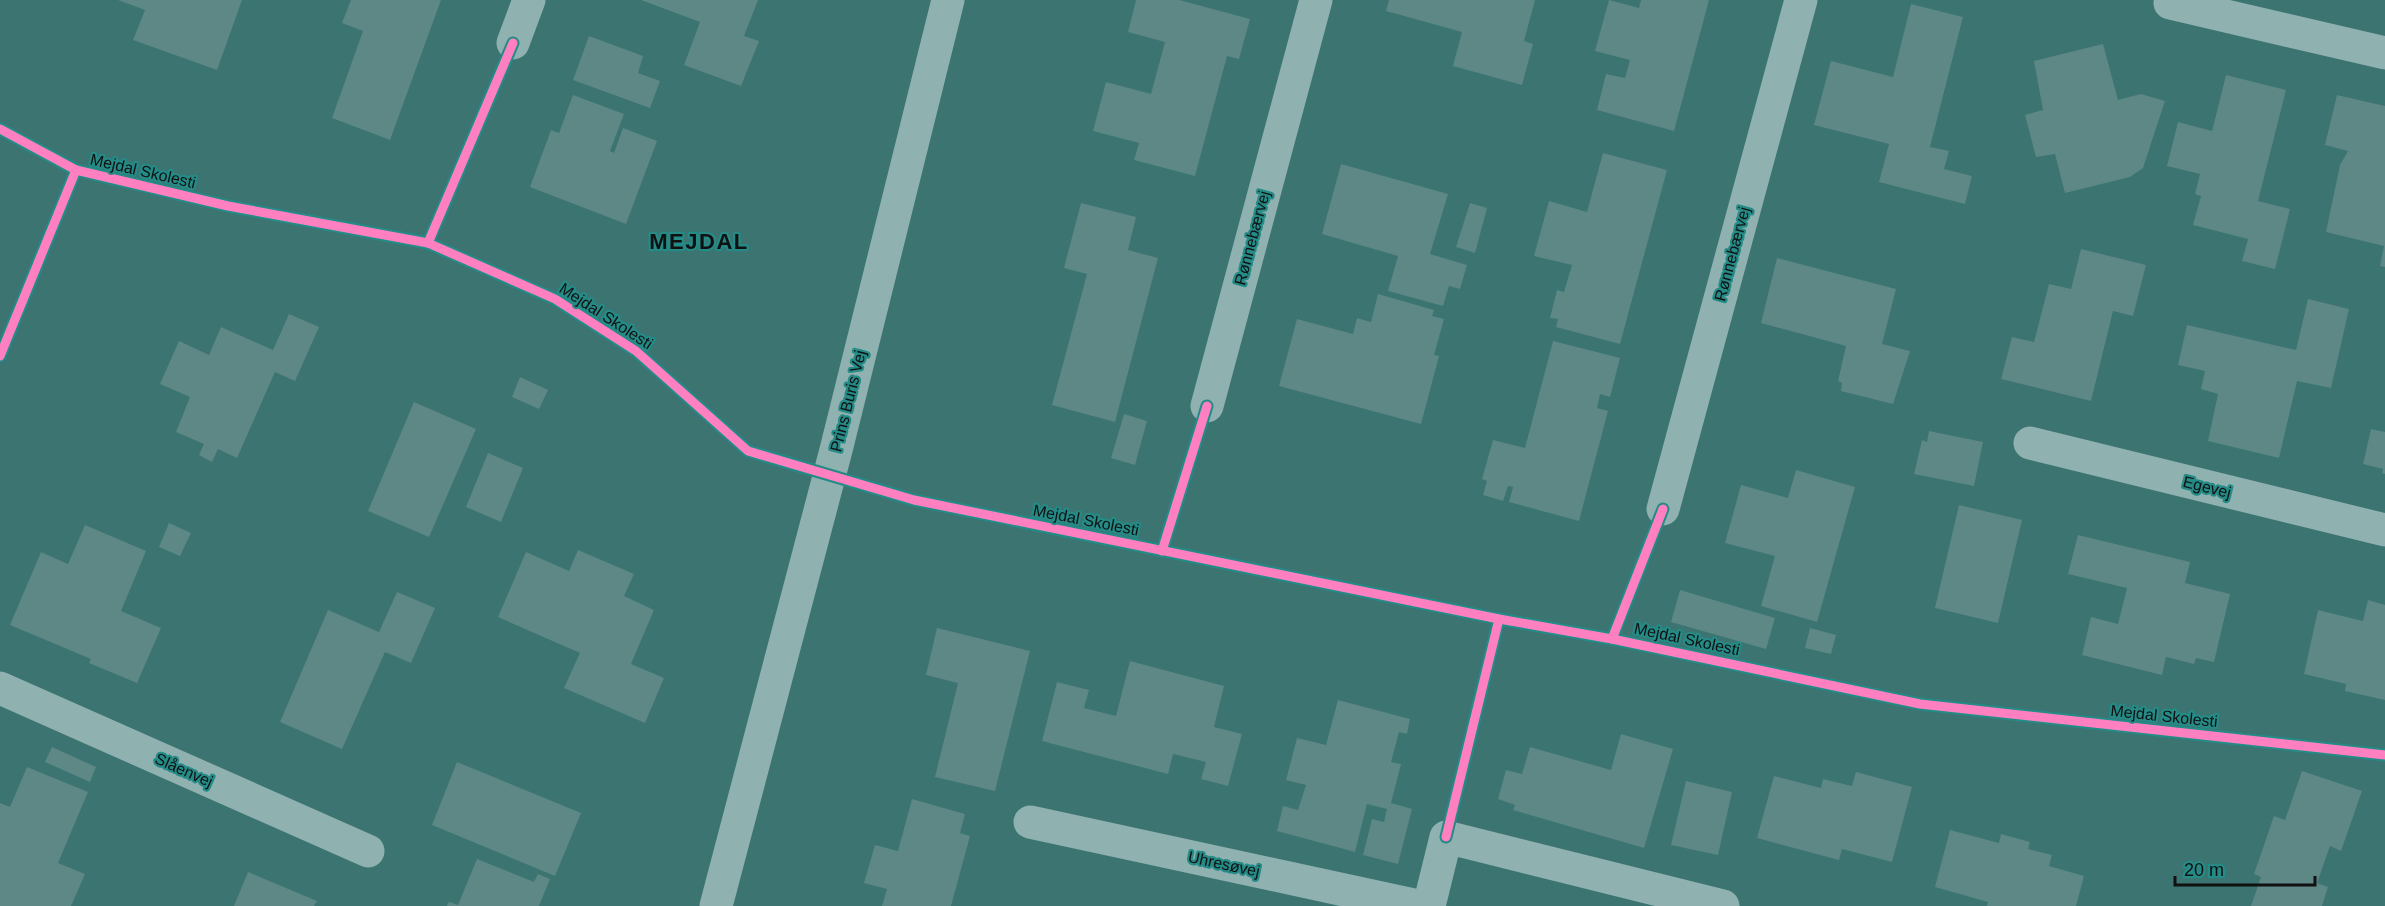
<svg xmlns="http://www.w3.org/2000/svg" width="2385" height="906" font-family="Arial,sans-serif">
<style>
.building{fill:#5d8886}
.lines{fill:none;stroke-linecap:round;stroke-linejoin:round}
.minor{stroke:#8fb1b0;stroke-width:33}
.cycleway-casing{stroke:#248b87;stroke-width:13}
.cycleway{stroke:#ff80c0;stroke-width:9}
.labels{text-anchor:middle;dominant-baseline:central;stroke-width:4.5;stroke-linejoin:round;paint-order:stroke}
.street-label{font-size:16px;fill:#111;stroke:#248b87}
.district-label{font-size:22px;font-weight:bold;letter-spacing:1.5px;fill:#111;stroke:#248b87}
</style>
<rect width="100%" height="100%" fill="#3b7471"/>
<g class="building">
<polygon points="118,0 242,0 217,70 133,40 145,10"/>
<polygon points="351,0 441,0 390,140 332,118 363,31 342,23"/>
<polygon points="641,0 758,0 744,36 759,41 741,86 684,65 700,22"/>
<polygon points="1136,0 1179,0 1250,19 1239,59 1227,56 1195,176 1134,160 1139,143 1093,131 1106,82 1151,94 1165,42 1128,32"/>
<polygon points="1389,0 1535,0 1524,41 1533,44 1522,85 1453,66 1462,32 1386,11"/>
<polygon points="1609,0 1639,8 1641,0 1709,0 1674,131 1597,110 1606,74 1625,78 1630,60 1595,51"/>
<polygon points="1911,4 1963,17 1930,147 1949,151 1944,169 1972,176 1965,204 1879,182 1889,144 1814,125 1831,61 1893,77"/>
<polygon points="589,36 643,56 638,73 660,81 650,108 573,80"/>
<polygon points="2103,44 2118,100 2141,94 2165,101 2143,168 2130,177 2065,193 2055,154 2036,157 2025,115 2043,110 2034,61"/>
<polygon points="2226,75 2286,90 2258,201 2290,209 2275,269 2242,261 2248,239 2193,225 2201,196 2195,194 2200,174 2167,166 2178,122 2212,131"/>
<polygon points="573,95 624,114 610,151 614,153 623,128 657,141 626,224 530,187 551,130 559,133"/>
<polygon points="2337,95 2385,106 2385,267 2380,266 2384,246 2326,232 2340,165 2348,151 2325,145"/>
<polygon points="1603,153 1667,170 1620,344 1556,327 1558,319 1550,318 1557,290 1564,292 1572,265 1534,256 1549,201 1587,212"/>
<polygon points="1341,164 1448,194 1430,254 1467,265 1460,289 1449,286 1443,306 1388,291 1398,256 1322,234"/>
<polygon points="1081,203 1136,217 1128,250 1158,258 1115,422 1052,405 1087,274 1064,268"/>
<polygon points="1470,203 1487,208 1475,253 1456,247"/>
<polygon points="2081,249 2146,265 2133,316 2113,311 2091,401 2001,379 2012,337 2034,342 2049,284 2071,289"/>
<polygon points="1777,258 1896,289 1882,344 1910,351 1893,404 1841,391 1842,383 1838,381 1846,346 1761,323"/>
<polygon points="1378,294 1434,310 1432,316 1444,319 1434,355 1439,356 1421,424 1279,386 1297,319 1353,334 1357,318 1371,322"/>
<polygon points="2308,299 2349,309 2331,388 2297,381 2279,458 2208,441 2218,394 2201,389 2205,371 2178,365 2187,325 2296,350"/>
<polygon points="289,314 319,327 295,381 275,372 237,458 218,449 212,462 199,455 204,444 176,432 190,397 160,384 179,341 209,355 221,327 273,350"/>
<polygon points="1553,341 1620,358 1610,397 1600,394 1597,408 1608,411 1579,521 1509,502 1513,487 1508,486 1503,501 1483,495 1487,481 1482,479 1493,440 1525,448"/>
<polygon points="520,377 548,390 539,409 512,397"/>
<polygon points="414,402 476,429 429,537 368,511"/>
<polygon points="1124,414 1147,421 1135,465 1111,458"/>
<polygon points="2371,429 2385,432 2385,474 2382,473 2383,469 2363,464"/>
<polygon points="1929,431 1983,442 1974,486 1914,474 1922,440 1927,442"/>
<polygon points="488,453 523,468 501,522 466,507"/>
<polygon points="1796,470 1855,487 1817,622 1761,606 1775,556 1725,543 1741,485 1788,498"/>
<polygon points="1959,505 2022,520 1998,623 1935,608"/>
<polygon points="169,523 191,533 180,556 159,547"/>
<polygon points="85,525 146,551 121,611 161,628 137,683 89,663 91,659 10,625 41,552 68,564"/>
<polygon points="2078,535 2190,562 2185,583 2230,594 2214,662 2196,658 2194,664 2166,657 2162,675 2082,655 2091,617 2118,624 2127,588 2068,574"/>
<polygon points="578,550 634,574 624,596 654,610 631,664 664,678 645,723 564,688 580,653 498,617 526,552 569,571"/>
<polygon points="1680,590 1775,618 1766,649 1671,622"/>
<polygon points="397,592 435,608 411,663 385,652 342,749 280,722 328,610 379,632"/>
<polygon points="2368,600 2385,605 2385,700 2345,691 2346,684 2304,674 2318,610 2363,621"/>
<polygon points="937,628 1030,651 995,791 935,777 958,683 926,675"/>
<polygon points="1810,628 1836,635 1831,654 1805,648"/>
<polygon points="1130,661 1224,686 1214,727 1242,734 1228,786 1201,779 1206,762 1173,754 1168,774 1042,741 1057,682 1089,690 1084,708 1116,716"/>
<polygon points="1338,700 1410,719 1407,734 1399,732 1391,762 1401,764 1391,803 1412,809 1398,864 1363,855 1372,819 1384,822 1387,809 1367,804 1355,852 1277,831 1283,806 1298,810 1306,785 1286,780 1297,738 1326,745"/>
<polygon points="1621,734 1673,749 1644,848 1513,810 1515,805 1498,799 1506,770 1522,774 1530,747 1611,770"/>
<polygon points="52,747 96,767 90,782 45,762"/>
<polygon points="457,762 581,813 555,876 432,825"/>
<polygon points="27,767 88,792 58,863 85,874 71,906 0,906 0,803 10,807"/>
<polygon points="2302,771 2362,791 2341,851 2330,846 2317,883 2328,887 2322,906 2251,906 2261,877 2254,874 2274,816 2285,820"/>
<polygon points="1856,772 1912,787 1892,862 1842,849 1839,860 1757,838 1774,776 1821,788 1823,779 1852,786"/>
<polygon points="1686,781 1732,792 1718,855 1671,845"/>
<polygon points="912,799 965,814 960,833 970,836 951,906 882,906 887,889 864,883 875,845 898,851"/>
<polygon points="1950,830 1999,843 2001,834 2030,842 2028,849 2052,855 2049,866 2084,876 2076,906 1987,906 1988,902 1935,887"/>
<polygon points="477,859 534,882 538,874 550,879 539,906 447,906 449,902 458,905"/>
<polygon points="248,872 317,901 314,906 234,906"/>
</g>
<g class="lines">
<g class="minor">
<polyline points="2170,3 2385,53"/>
<polyline points="513,43 529,0"/>
<polyline points="1207,406 1316,0"/>
<polyline points="2030,443 2385,530"/>
<polyline points="1663,509 1801,0"/>
<polyline points="0,688 368,851"/>
<polyline points="1030,822 1418,906"/>
<polyline points="716,906 836,450 948,0"/>
<polyline points="1429,906 1446,837 1723,906"/>
</g>
<defs>
<g id="cycleway">
<polyline points="0,129 76,170 228,206 428,243 555,299 636,351 748,451 914,500 1499,619 1612,639 1920,704 2385,755"/>
<polyline points="428,243 513,43"/>
<polyline points="0,356 76,170"/>
<polyline points="1162,551 1207,406"/>
<polyline points="1612,639 1663,509"/>
<polyline points="1446,837 1499,619"/>
</g>
</defs>
<use href="#cycleway" class="cycleway-casing"/>
<use href="#cycleway" class="cycleway"/>
</g>
<g class="labels">
<g class="street-label">
<text transform="translate(143 171) rotate(13)">Mejdal Skolesti</text>
<text transform="translate(1252 238) rotate(-75)">Rønnebærvej</text>
<text transform="translate(1732 254) rotate(-75)">Rønnebærvej</text>
<text transform="translate(606 316) rotate(33)">Mejdal Skolesti</text>
<text transform="translate(848 401) rotate(-76)">Prins Buris Vej</text>
<text transform="translate(2207 487) rotate(14)">Egevej</text>
<text transform="translate(1086 520) rotate(11)">Mejdal Skolesti</text>
<text transform="translate(1687 639) rotate(12)">Mejdal Skolesti</text>
<text transform="translate(2164 716) rotate(6)">Mejdal Skolesti</text>
<text transform="translate(184 770) rotate(24)">Slåenvej</text>
<text transform="translate(1224 864) rotate(12)">Uhresøvej</text>
</g>
<g class="district-label">
<text x="699" y="241">MEJDAL</text>
</g>
</g>
<path d="M2175 876v9h140v-9" fill="none" stroke="#111111" stroke-width="3"/>
<text x="2184" y="876" font-size="18" fill="#111111" stroke="#248b87" stroke-width="4.5" paint-order="stroke">20 m</text>
</svg>
